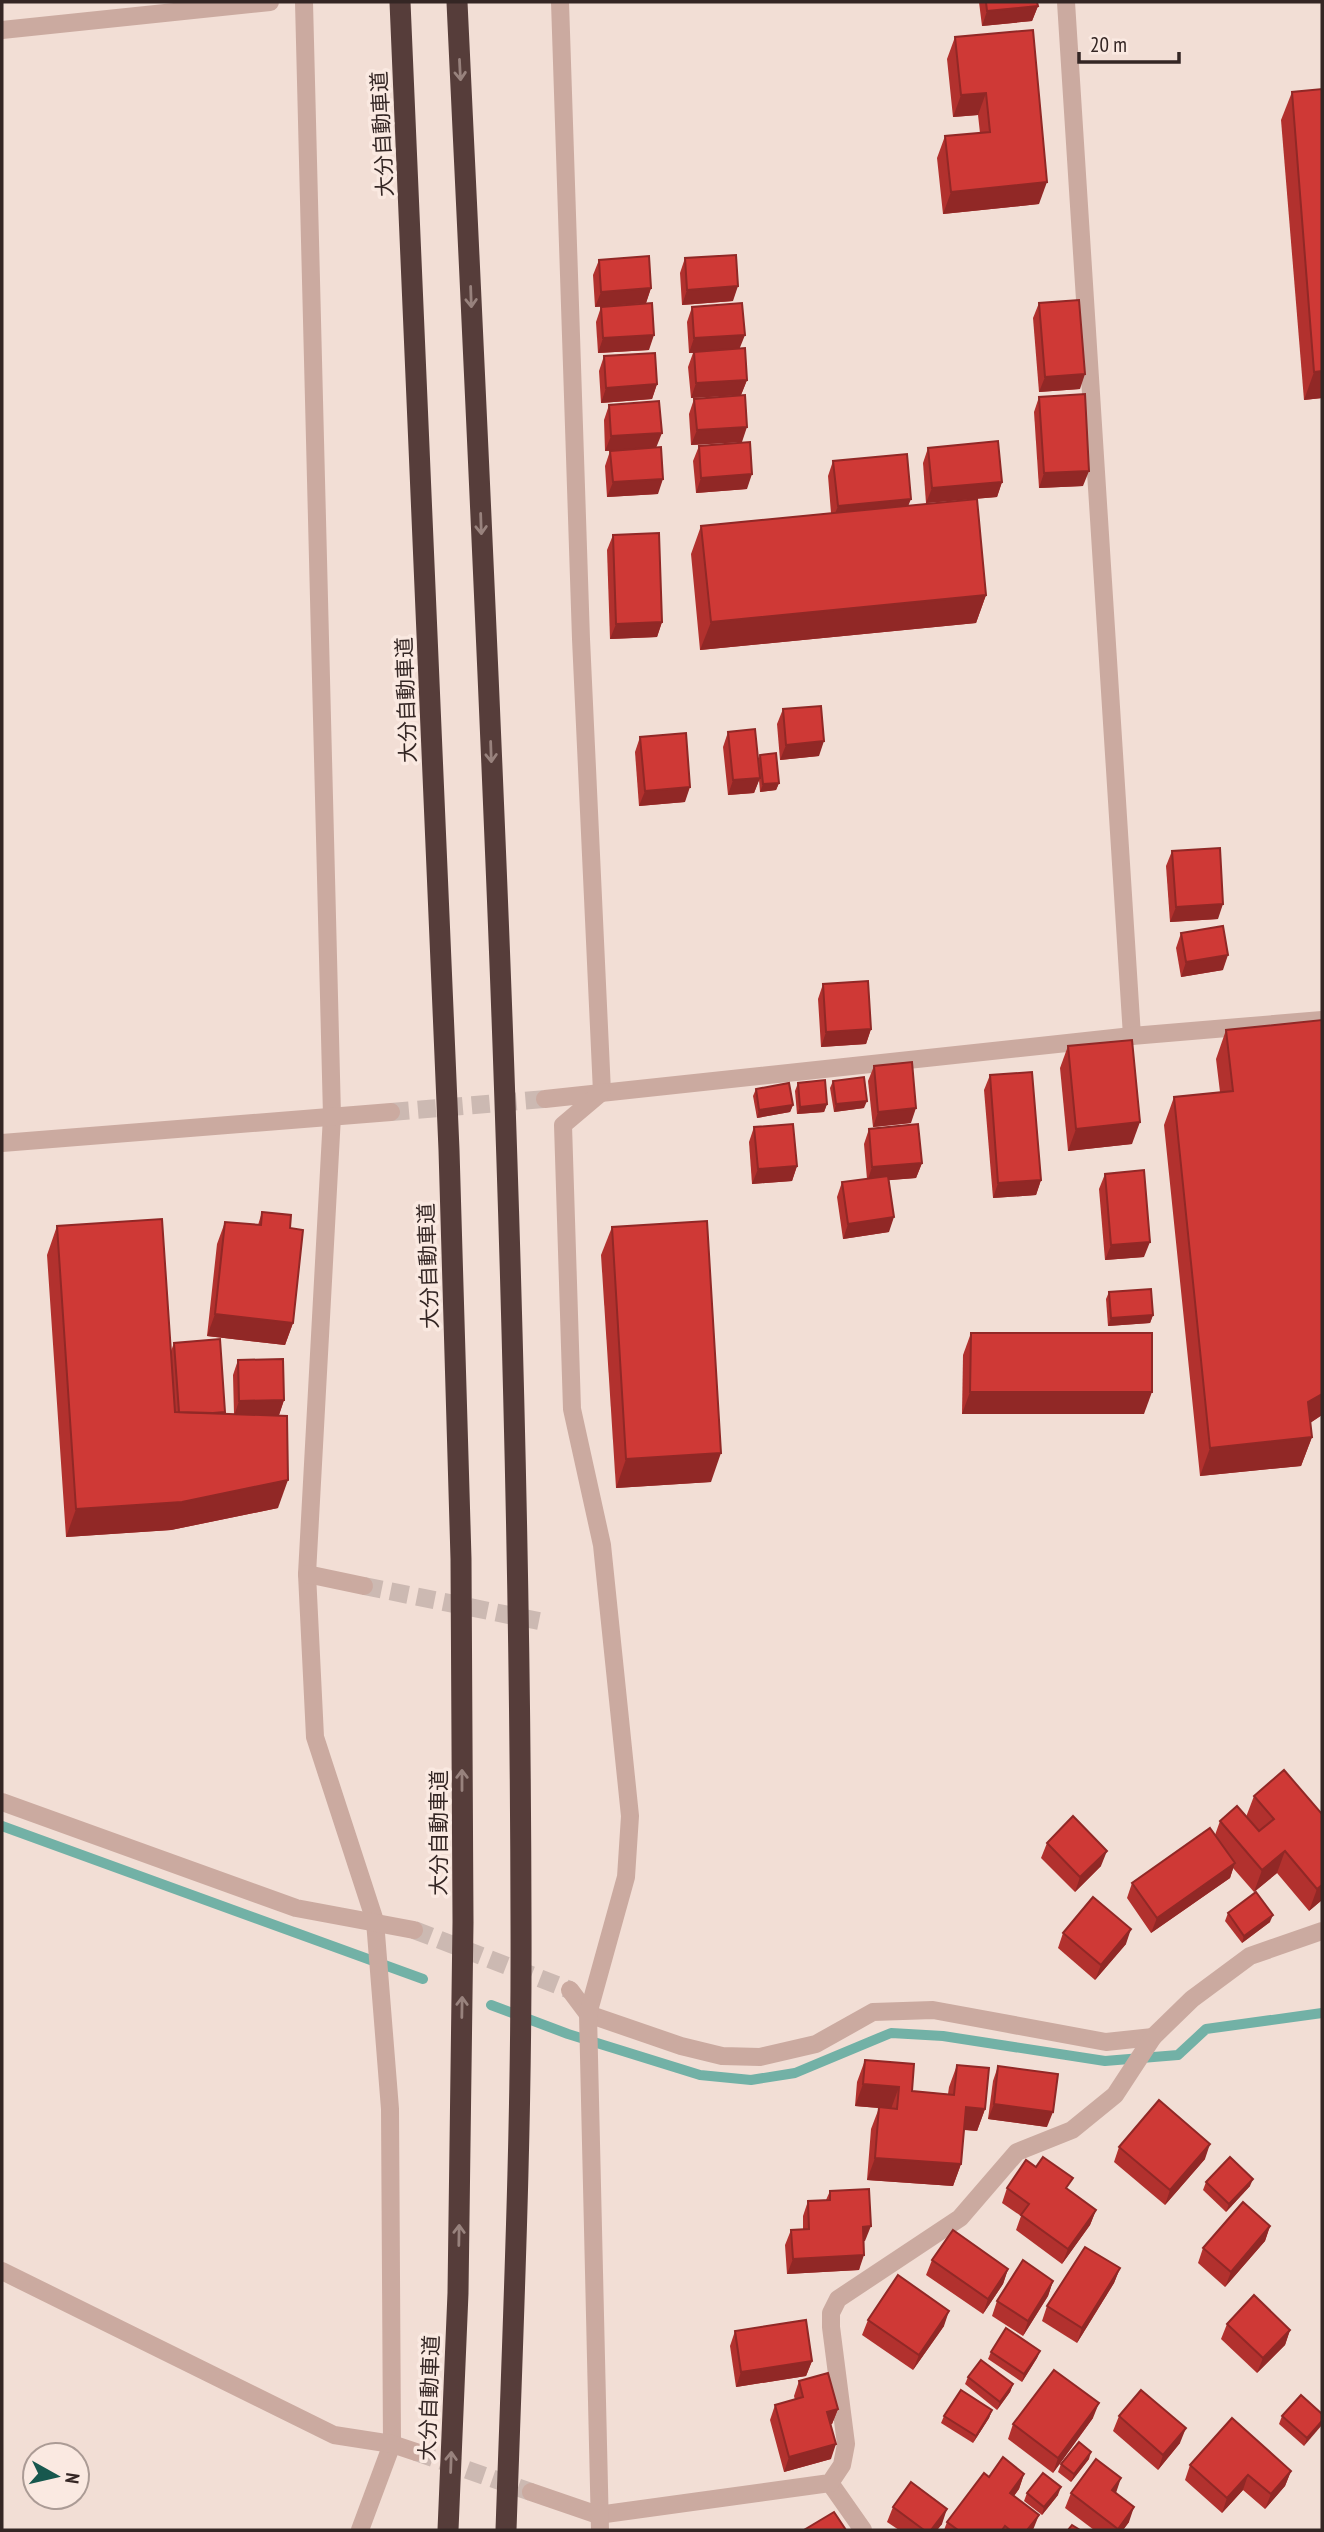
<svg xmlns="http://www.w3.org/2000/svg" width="1324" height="2532" font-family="'PT Sans Narrow','Noto Sans JP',sans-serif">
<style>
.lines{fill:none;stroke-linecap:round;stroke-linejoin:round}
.stream{stroke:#72b1a6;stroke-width:10}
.minor-tunnel{stroke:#ccb9b2;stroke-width:18;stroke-dasharray:18 9;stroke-linecap:butt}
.minor{stroke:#cbaaa0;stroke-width:18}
.highway{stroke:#563d3a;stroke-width:21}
.wall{fill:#b2312e}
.shaded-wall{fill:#912826}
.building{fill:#cf3936;stroke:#912826;stroke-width:2}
.oneway{stroke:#98827d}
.labels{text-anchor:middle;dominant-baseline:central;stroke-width:7;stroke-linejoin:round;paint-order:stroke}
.street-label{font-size:21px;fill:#342624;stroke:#fae9e1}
</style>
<rect width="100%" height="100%" fill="#f2ded5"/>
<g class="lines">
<g class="stream">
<polyline points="2,1826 423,1979"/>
<polyline points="491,2005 568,2034 700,2075 751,2080 795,2073 891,2033 943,2036 1105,2061 1178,2055 1206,2029 1322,2013"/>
</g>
<g class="minor-tunnel">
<polyline points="391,1112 545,1099"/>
<polyline points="364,1586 539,1621"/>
<polyline points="414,1930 570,1990"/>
<polyline points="416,2452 531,2492"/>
</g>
<g class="minor">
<polyline points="304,2 332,1116 307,1574 315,1737 375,1921 390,2109 392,2444 360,2530"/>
<polyline points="560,2 581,639 602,1092"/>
<polyline points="1066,2 1132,1036"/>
<polyline points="2,30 270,2"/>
<polyline points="545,1099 1132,1036 1322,1020"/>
<polyline points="2,1143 391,1112"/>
<polyline points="307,1574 364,1586"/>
<polyline points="2,1802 296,1908 414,1930"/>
<polyline points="570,1990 588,2014 681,2046 722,2056 760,2057 816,2044 873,2012 933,2010 1106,2042 1153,2037"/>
<polyline points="2,2271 334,2435 392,2444 416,2452"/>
<polyline points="830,2483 863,2530"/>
<polyline points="531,2492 598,2515 830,2483 842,2465 846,2444 831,2327 831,2313 838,2299 960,2218 1017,2152 1072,2130 1115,2095 1153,2037 1192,1999 1250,1956 1322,1931"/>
<polyline points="600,2530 588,2014 626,1877 630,1816 602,1545 572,1409 563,1125 602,1092"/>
</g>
<g class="highway">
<polyline points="400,2 449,1150 461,1559 463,1922 458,2293 448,2530"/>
<path d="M457 2C487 641 520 1280 521 1920 522 2124 513 2327 506 2530"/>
</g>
</g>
<g class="wall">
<polygon points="979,2 1037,2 1038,6 1032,21 982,26"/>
<polygon points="1033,30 1039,204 943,214 937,158 945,136 980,133 978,115 953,117 947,59 955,37"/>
<polygon points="1292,92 1322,398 1304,400 1281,120"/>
<polygon points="685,258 733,301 682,305 680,273"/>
<polygon points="599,260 651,288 646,303 595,307 593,275"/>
<polygon points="1039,303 1080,389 1039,392 1033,318"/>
<polygon points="601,307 649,350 598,353 596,322"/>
<polygon points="692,307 740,349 747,380 741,395 691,398 688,367 693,353 689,353 687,322"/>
<polygon points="604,356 657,384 652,399 601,403 599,371"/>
<polygon points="1039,397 1083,486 1039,488 1034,412"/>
<polygon points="694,399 742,442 691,445 689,414"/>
<polygon points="609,405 656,448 658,494 607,497 605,466 610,451 639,449 605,451 604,420"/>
<polygon points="699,446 747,489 696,493 693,461"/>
<polygon points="928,448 1002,482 997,497 926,503 923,463"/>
<polygon points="833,461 908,506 986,595 976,623 700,650 691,554 701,526 831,513 828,476"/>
<polygon points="613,535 662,622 657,637 610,639 607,550"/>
<polygon points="783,709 819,756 780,760 777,724"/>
<polygon points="728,732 758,761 760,755 779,783 776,790 760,792 759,780 754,793 728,795 723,747"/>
<polygon points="640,737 685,802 639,806 635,752"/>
<polygon points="1172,851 1218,919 1170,922 1166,866"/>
<polygon points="1181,933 1223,970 1181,977 1176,948"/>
<polygon points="823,984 871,1029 866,1044 821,1047 818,999"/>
<polygon points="1322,1020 1322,1415 1310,1423 1312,1437 1301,1466 1200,1476 1164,1125 1174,1097 1220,1092 1216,1059 1226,1030"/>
<polygon points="1068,1046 1132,1144 1068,1151 1060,1068"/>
<polygon points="874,1066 911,1123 873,1127 868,1081"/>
<polygon points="990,1075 1041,1180 1036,1195 993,1198 984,1090"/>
<polygon points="833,1081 864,1108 834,1112 830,1088"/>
<polygon points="798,1083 827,1104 824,1112 797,1114 795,1091"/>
<polygon points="756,1089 793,1105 790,1112 757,1118 753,1096"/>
<polygon points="754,1127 797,1166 792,1181 752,1184 749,1142"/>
<polygon points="869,1129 922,1163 916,1178 889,1180 889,1232 843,1239 837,1197 842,1182 867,1179 864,1144"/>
<polygon points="1105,1174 1144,1257 1105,1260 1099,1189"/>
<polygon points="262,1212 290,1228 293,1323 285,1345 207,1336 217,1244 225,1222 258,1225"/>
<polygon points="57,1226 171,1351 174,1343 225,1412 225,1414 234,1414 233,1375 238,1360 284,1400 279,1415 261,1415 278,1508 171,1530 66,1537 47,1255"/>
<polygon points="612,1227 711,1482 616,1488 601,1255"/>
<polygon points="1109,1292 1153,1315 1150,1323 1108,1326 1106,1299"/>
<polygon points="971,1333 1144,1414 962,1414 963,1355"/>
<polygon points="1254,1796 1322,1814 1322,1900 1309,1911 1277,1873 1254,1892 1233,1868 1230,1878 1151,1933 1127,1898 1132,1883 1215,1835 1220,1821 1246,1817"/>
<polygon points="1047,1843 1101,1866 1075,1892 1041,1858"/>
<polygon points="1228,1913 1270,1922 1242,1943 1225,1921"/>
<polygon points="1063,1933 1126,1944 1095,1980 1058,1948"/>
<polygon points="865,2060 912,2091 948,2094 949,2087 957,2065 985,2109 977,2131 964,2130 961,2164 953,2186 867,2180 871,2129 879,2108 855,2106 857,2082"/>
<polygon points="998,2066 1047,2127 988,2119 993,2081"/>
<polygon points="1119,2147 1205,2159 1165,2205 1114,2162"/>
<polygon points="1206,2182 1250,2186 1226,2212 1203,2190"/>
<polygon points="1007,2188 1068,2190 1096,2210 1090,2225 1062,2264 1016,2230 1021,2216 1002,2203"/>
<polygon points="830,2191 865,2241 864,2241 859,2270 787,2274 785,2245 791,2230 803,2229 803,2216 808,2201 826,2200"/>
<polygon points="1270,2226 1265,2241 1225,2287 1198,2263 1203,2248"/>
<polygon points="932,2260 1008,2269 1003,2284 983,2314 926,2275"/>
<polygon points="1120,2268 1114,2283 1077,2343 1042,2321 1047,2306"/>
<polygon points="1053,2281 1048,2296 1023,2336 992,2316 997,2301"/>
<polygon points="868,2320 944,2326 913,2370 862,2335"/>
<polygon points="1227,2324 1290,2330 1285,2345 1257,2373 1221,2339"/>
<polygon points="735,2331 812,2361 806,2376 736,2387 730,2346"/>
<polygon points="1040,2351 1037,2358 1022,2382 988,2359 991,2352"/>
<polygon points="968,2377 1013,2384 1010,2392 997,2410 965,2384"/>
<polygon points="799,2381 838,2409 832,2424 831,2424 831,2459 784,2472 770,2420 775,2405 795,2400 794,2396"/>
<polygon points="992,2410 989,2418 973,2443 941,2423 944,2416"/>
<polygon points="1322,2414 1304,2446 1279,2424 1282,2416"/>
<polygon points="1119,2416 1180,2443 1158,2470 1113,2431"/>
<polygon points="1093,2418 1053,2473 1008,2439 1013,2424"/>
<polygon points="1089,2459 1071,2482 1058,2472 1061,2464"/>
<polygon points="1190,2465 1291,2471 1285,2486 1265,2509 1243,2490 1222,2513 1185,2480"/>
<polygon points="1024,2474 1019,2489 1014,2496 1033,2530 944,2530 947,2522 989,2477"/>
<polygon points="1027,2493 1058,2495 1042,2515 1024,2501"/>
<polygon points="1071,2493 1116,2493 1129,2522 1123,2530 1094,2530 1065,2508"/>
<polygon points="893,2507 942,2524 937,2530 899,2530 887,2522"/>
</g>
<g class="shaded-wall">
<polygon points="1038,6 1032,21 982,26 987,11"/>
<polygon points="986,93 978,115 953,117 961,95"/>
<polygon points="1047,182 1039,204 943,214 951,192"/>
<polygon points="738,286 733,301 682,305 687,290"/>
<polygon points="651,288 646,303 595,307 601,292"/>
<polygon points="654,335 649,350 598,353 603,338"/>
<polygon points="745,335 739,350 689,353 694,338"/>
<polygon points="1322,371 1322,398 1304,400 1314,372"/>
<polygon points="1085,374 1080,389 1039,392 1045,377"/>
<polygon points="747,380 741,395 691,398 696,383"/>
<polygon points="657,384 652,399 601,403 606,388"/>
<polygon points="747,427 742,442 691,445 697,430"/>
<polygon points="662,433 656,448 605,451 611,436"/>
<polygon points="1089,471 1083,486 1039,488 1044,473"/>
<polygon points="752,474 747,489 696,493 701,478"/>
<polygon points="663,479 658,494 607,497 613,482"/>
<polygon points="1002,482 997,497 926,503 932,488"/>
<polygon points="911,499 905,514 832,521 838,506"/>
<polygon points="986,595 976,623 700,650 711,622"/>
<polygon points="662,622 657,637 610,639 616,624"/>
<polygon points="824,741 819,756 780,760 786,745"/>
<polygon points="760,778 754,793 728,795 733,780"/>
<polygon points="779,783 776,790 760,792 763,784"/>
<polygon points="690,787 685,802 639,806 645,791"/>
<polygon points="1223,904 1218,919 1170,922 1176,907"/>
<polygon points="1228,955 1223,970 1181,977 1186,962"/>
<polygon points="871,1029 866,1044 821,1047 826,1032"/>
<polygon points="867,1101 864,1108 834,1112 836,1104"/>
<polygon points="827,1104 824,1112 797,1114 800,1107"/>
<polygon points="793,1105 790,1112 757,1118 759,1110"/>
<polygon points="916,1108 911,1123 873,1127 878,1112"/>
<polygon points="1140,1122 1132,1144 1068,1151 1076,1129"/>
<polygon points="922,1163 916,1178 867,1182 872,1167"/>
<polygon points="797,1166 792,1181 752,1184 758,1169"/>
<polygon points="1041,1180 1036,1195 993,1198 998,1183"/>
<polygon points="894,1217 889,1232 843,1239 848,1224"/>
<polygon points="1150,1242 1144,1257 1105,1260 1111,1245"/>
<polygon points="215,1314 293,1323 285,1345 207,1336"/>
<polygon points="1153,1315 1150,1323 1108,1326 1111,1318"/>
<polygon points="970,1392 1152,1392 1144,1414 962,1414"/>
<polygon points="1322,1394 1322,1415 1298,1431 1308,1402"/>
<polygon points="284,1400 279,1415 234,1416 239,1401"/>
<polygon points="1312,1437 1301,1466 1200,1476 1210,1448"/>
<polygon points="721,1453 711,1482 616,1488 626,1459"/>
<polygon points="288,1480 278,1508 171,1530 66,1537 76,1509"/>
<polygon points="1107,1851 1101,1866 1075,1892 1080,1877"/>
<polygon points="1285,1851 1277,1873 1254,1892 1262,1870"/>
<polygon points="1235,1863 1230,1878 1151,1933 1157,1918"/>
<polygon points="1322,1885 1322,1900 1309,1911 1317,1889"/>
<polygon points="1273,1915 1270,1922 1242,1943 1244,1936"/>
<polygon points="1131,1929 1126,1944 1095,1980 1101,1965"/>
<polygon points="863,2084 899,2087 891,2109 855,2106"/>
<polygon points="994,2104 1053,2112 1047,2127 988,2119"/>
<polygon points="966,2107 985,2109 977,2131 958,2129"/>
<polygon points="1210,2144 1205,2159 1165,2205 1170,2190"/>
<polygon points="875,2158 961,2164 953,2186 867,2180"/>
<polygon points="1253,2179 1250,2186 1226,2212 1229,2204"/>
<polygon points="1096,2210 1090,2225 1062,2264 1068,2249"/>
<polygon points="871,2226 865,2241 857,2242 863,2227"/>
<polygon points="1270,2226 1265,2241 1225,2287 1231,2272"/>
<polygon points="864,2255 859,2270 787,2274 793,2259"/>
<polygon points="1120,2268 1114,2283 1077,2343 1082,2328"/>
<polygon points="1008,2269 1003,2284 983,2314 988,2299"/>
<polygon points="1053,2281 1048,2296 1023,2336 1028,2321"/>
<polygon points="949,2311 944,2326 913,2370 919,2355"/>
<polygon points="1290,2330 1285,2345 1257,2373 1263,2358"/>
<polygon points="1040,2351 1037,2358 1022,2382 1024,2374"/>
<polygon points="812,2361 806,2376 736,2387 741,2372"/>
<polygon points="1013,2384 1010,2392 997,2410 1000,2402"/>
<polygon points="1099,2403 1093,2418 1053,2473 1058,2458"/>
<polygon points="838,2409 832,2424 822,2427 827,2412"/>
<polygon points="992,2410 989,2418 973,2443 976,2436"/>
<polygon points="1322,2421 1322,2425 1304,2446 1307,2438"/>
<polygon points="1186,2428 1180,2443 1158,2470 1163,2455"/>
<polygon points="836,2444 831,2459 784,2472 789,2457"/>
<polygon points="1091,2452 1089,2459 1071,2482 1074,2474"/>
<polygon points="1291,2471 1285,2486 1265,2509 1271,2494"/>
<polygon points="1024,2474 1019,2489 1005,2508 1010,2493"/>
<polygon points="1248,2475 1243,2490 1222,2513 1227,2498"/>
<polygon points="1121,2478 1116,2493 1112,2490"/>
<polygon points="1061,2487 1058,2495 1042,2515 1044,2507"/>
<polygon points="1134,2507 1129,2522 1123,2530 1117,2530"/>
<polygon points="947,2509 942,2524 937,2530 931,2530"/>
<polygon points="1039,2515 1033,2530 1027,2530"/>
</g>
<g class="building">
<polygon points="986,2 1037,2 1038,6 987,11"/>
<polygon points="1033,30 1047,182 951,192 945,136 990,132 986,93 961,95 955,37"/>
<polygon points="1322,89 1322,371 1314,372 1292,92"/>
<polygon points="736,255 738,286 687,290 685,258"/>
<polygon points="649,256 651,288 601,292 599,260"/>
<polygon points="1079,300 1085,374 1045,377 1039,303"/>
<polygon points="652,303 654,335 603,338 601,307"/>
<polygon points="742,303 745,335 694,338 692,307"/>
<polygon points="745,348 747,380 696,383 694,352"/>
<polygon points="655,353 657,384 606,388 604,356"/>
<polygon points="1085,394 1089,471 1044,473 1039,397"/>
<polygon points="745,395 747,427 697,430 694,399"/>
<polygon points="659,401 662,433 611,436 609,405"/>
<polygon points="998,441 1002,482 932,488 928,448"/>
<polygon points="750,442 752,474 701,478 699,446"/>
<polygon points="661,447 663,479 613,482 610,451"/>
<polygon points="907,454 911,499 838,506 833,461"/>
<polygon points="977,499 986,595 711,622 701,526"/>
<polygon points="659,533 662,622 616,624 613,535"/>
<polygon points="821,706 824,741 786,745 783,709"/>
<polygon points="755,729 760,778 733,780 728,732"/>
<polygon points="686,733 690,787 645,791 640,737"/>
<polygon points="776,753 779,783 763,784 760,755"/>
<polygon points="1220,848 1223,904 1176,907 1172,851"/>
<polygon points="1223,926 1228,955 1186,962 1181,933"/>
<polygon points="868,981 871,1029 826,1032 823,984"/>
<polygon points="1322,1020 1322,1394 1308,1402 1312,1437 1210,1448 1174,1097 1233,1091 1226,1030"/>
<polygon points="1132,1040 1140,1122 1076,1129 1068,1046"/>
<polygon points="912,1062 916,1108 878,1112 874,1066"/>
<polygon points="1032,1072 1041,1180 998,1183 990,1075"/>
<polygon points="864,1077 867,1101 836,1104 833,1081"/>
<polygon points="825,1080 827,1104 800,1107 798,1083"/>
<polygon points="789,1083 793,1105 759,1110 756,1089"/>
<polygon points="793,1124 797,1166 758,1169 754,1127"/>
<polygon points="918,1124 922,1163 872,1167 869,1129"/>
<polygon points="1144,1170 1150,1242 1111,1245 1105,1174"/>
<polygon points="888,1176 894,1217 848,1224 842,1182"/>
<polygon points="262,1212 291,1215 290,1228 303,1230 293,1323 215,1314 225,1222 261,1225"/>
<polygon points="162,1219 175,1412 287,1416 288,1480 182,1502 76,1509 57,1226"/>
<polygon points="707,1221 721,1453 626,1459 612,1227"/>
<polygon points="1151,1289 1153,1315 1111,1318 1109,1292"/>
<polygon points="971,1333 1152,1333 1152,1392 970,1392"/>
<polygon points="220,1339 225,1412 213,1413 179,1412 174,1343"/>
<polygon points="283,1359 284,1400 239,1401 238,1360"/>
<polygon points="1284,1770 1322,1814 1322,1885 1317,1889 1285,1851 1262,1870 1220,1821 1237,1806 1259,1831 1274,1819 1254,1796"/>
<polygon points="1073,1816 1107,1851 1080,1877 1047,1843"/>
<polygon points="1210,1828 1235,1863 1157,1918 1132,1883"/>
<polygon points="1256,1892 1273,1915 1244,1936 1228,1913"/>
<polygon points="1093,1897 1131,1929 1101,1965 1063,1933"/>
<polygon points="865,2060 914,2064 912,2091 954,2095 957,2065 989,2068 985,2109 966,2107 961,2164 875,2158 879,2107 897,2109 899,2087 863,2084"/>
<polygon points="998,2066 1058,2074 1053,2112 994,2104"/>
<polygon points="1159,2100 1210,2144 1170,2190 1119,2147"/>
<polygon points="1043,2157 1073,2178 1066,2188 1096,2210 1068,2249 1021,2215 1029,2204 1007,2188 1026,2160 1036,2167"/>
<polygon points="1230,2157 1253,2179 1229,2204 1206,2182"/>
<polygon points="869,2189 871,2226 863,2227 864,2255 793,2259 791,2230 809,2229 808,2201 830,2200 830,2191"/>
<polygon points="1243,2202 1270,2226 1231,2272 1203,2248"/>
<polygon points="953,2230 1008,2269 988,2299 932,2260"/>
<polygon points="1085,2247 1120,2268 1082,2328 1047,2306"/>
<polygon points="1023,2260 1053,2281 1028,2321 997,2301"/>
<polygon points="898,2275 949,2311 919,2355 868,2320"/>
<polygon points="1254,2295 1290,2330 1263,2358 1227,2324"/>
<polygon points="806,2320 812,2361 741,2372 735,2331"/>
<polygon points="1006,2328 1040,2351 1024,2374 991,2352"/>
<polygon points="981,2360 1013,2384 1000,2402 968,2377"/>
<polygon points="1054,2370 1099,2403 1058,2458 1013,2424"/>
<polygon points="828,2373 838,2409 827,2412 836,2444 789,2457 775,2405 803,2397 799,2381"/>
<polygon points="961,2390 992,2410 976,2436 944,2416"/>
<polygon points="1141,2390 1186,2428 1163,2455 1119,2416"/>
<polygon points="1301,2395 1322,2414 1322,2421 1307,2438 1282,2416"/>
<polygon points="1232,2418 1291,2471 1271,2494 1248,2475 1227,2498 1190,2465"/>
<polygon points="1079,2442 1091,2452 1074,2474 1061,2464"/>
<polygon points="1003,2457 1024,2474 1010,2493 1039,2515 1027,2530 1010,2530 1005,2526 1002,2530 958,2530 947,2522 984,2473 989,2477"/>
<polygon points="1096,2459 1121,2478 1112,2490 1134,2507 1118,2529 1071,2493"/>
<polygon points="1043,2473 1061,2487 1044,2507 1027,2493"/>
<polygon points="911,2482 947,2509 931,2530 924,2530 893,2507"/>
<polygon points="834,2512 846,2530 804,2530"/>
<polygon points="1072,2525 1080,2530 1068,2530"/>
</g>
<defs><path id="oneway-shaft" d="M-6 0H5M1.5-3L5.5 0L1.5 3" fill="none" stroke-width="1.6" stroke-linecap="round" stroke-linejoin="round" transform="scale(1.75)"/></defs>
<g class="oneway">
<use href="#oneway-shaft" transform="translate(460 70) rotate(87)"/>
<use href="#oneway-shaft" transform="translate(471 297) rotate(88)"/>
<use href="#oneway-shaft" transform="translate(481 524) rotate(88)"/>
<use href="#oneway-shaft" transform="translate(491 752) rotate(88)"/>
<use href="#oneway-shaft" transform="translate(462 1780) rotate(-90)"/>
<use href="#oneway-shaft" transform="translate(462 2007) rotate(-89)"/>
<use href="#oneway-shaft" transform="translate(459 2235) rotate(-89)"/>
<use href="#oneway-shaft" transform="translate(451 2462) rotate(-88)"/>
</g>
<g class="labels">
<g class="street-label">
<text transform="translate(382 134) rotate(-93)">大分自動車道</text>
<text transform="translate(406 700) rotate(-92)">大分自動車道</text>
<text transform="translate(428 1266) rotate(-92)">大分自動車道</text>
<text transform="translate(438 1833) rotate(-90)">大分自動車道</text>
<text transform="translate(429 2398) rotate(-88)">大分自動車道</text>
</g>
</g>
<rect width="1324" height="2532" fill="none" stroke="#342624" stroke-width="7"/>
<g transform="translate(56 2476) rotate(98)"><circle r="33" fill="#fae9e1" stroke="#ab9b95" stroke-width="2"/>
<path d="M0-5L12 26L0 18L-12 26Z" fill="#17584e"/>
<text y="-10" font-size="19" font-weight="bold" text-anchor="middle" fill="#342624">N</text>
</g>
<path d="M1079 52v10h100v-10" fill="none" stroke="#342624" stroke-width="3.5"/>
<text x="1090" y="52" font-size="21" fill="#342624" stroke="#fae9e1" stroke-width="5" paint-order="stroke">20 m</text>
</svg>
